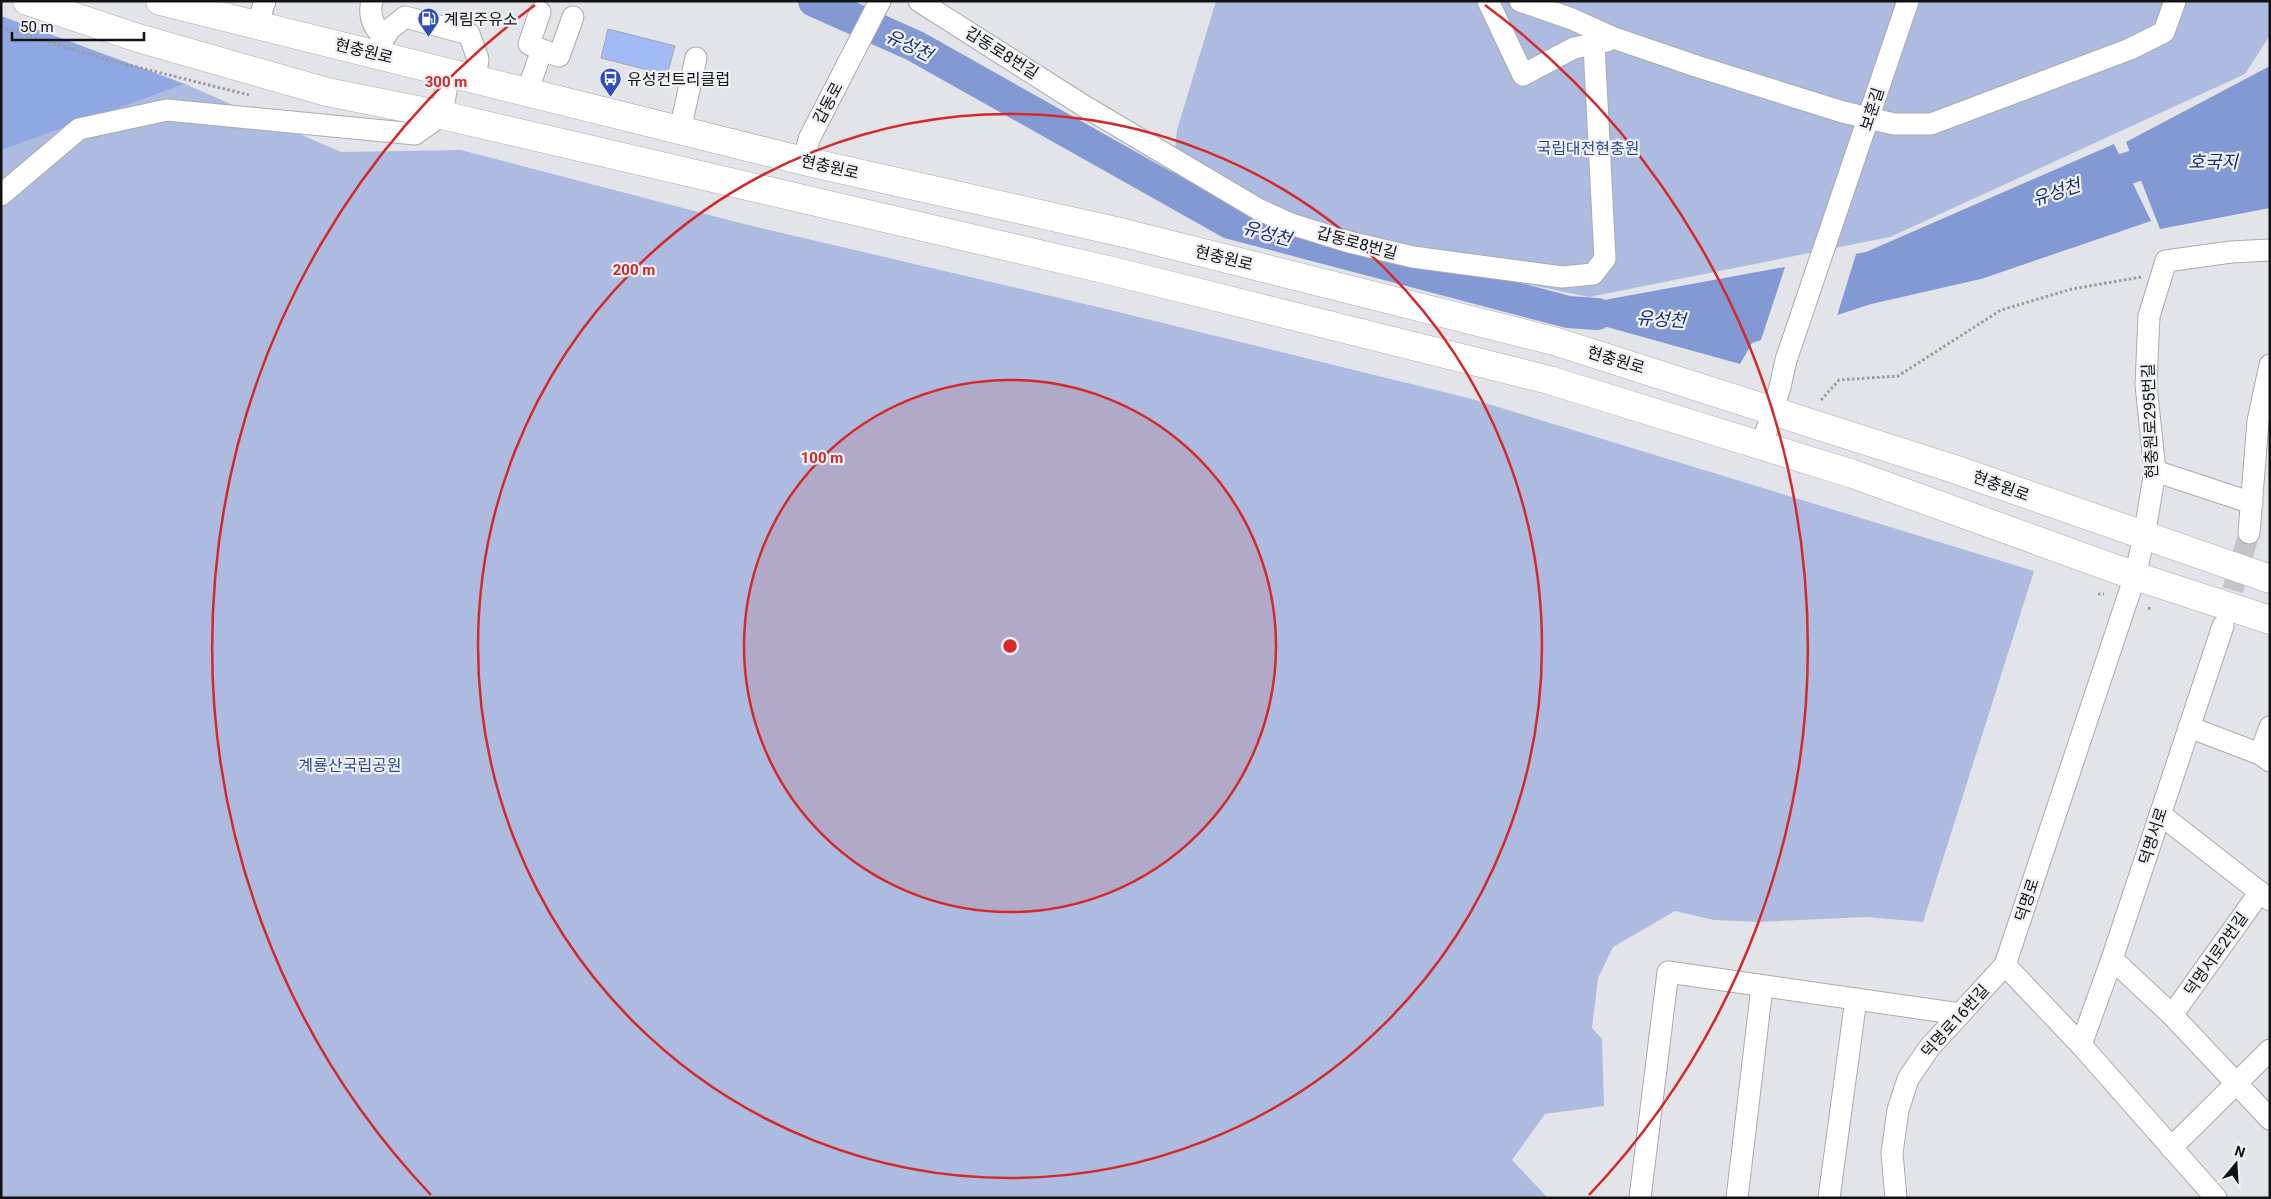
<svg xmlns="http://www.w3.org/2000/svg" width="2271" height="1199" font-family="Roboto,'Noto Sans KR',sans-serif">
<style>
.green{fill:#acbbdf}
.forest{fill:#8fa7e2}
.water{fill:#8299d4}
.pier{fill:#e2e4e9}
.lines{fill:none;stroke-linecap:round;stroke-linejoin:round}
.river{stroke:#8299d4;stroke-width:32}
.building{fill:#a2bbf7;stroke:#a3a5aa}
.minor-tunnel{stroke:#c3c4c9;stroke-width:21;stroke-dasharray:21 11;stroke-linecap:butt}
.minor-casing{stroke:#a9abb0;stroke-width:23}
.major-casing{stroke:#a9abb0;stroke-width:29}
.path{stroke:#9a9b9f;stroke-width:3;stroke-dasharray:2.5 2.5;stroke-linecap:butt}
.minor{stroke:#fff;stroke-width:21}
.major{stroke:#fff;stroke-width:28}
.ring{fill:none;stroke:#d62828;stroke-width:2.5}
.labels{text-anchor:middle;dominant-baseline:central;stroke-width:4.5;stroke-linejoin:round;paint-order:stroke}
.poi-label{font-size:16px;fill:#111214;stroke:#eff1f7;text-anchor:start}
.street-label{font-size:16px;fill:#111214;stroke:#eff1f7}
.park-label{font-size:16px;fill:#334b92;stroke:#eff1f7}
.water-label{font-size:18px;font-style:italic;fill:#1b2f74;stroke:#eff1f7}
.centre{fill:#d62828;stroke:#eff1f7;stroke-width:2.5}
.ring-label{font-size:15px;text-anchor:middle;font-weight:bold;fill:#d62828;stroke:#eff1f7;stroke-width:4.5;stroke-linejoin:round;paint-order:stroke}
</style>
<rect width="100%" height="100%" fill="#e2e4e9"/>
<g class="green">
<polygon points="1216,1 2270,1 2270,35 2245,74 1890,237 1589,297 1314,240 1171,185 1177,130"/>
<polygon points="1,42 157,94 185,84 341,152 461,150 744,224 1106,309 1472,399 2034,571 1923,922 1867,917 1759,922 1714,920 1675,911 1613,947 1598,978 1592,1028 1602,1039 1604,1106 1545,1114 1512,1160 1548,1198 1,1198"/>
</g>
<polygon class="forest" points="1,16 185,84 1,150"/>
<g class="water">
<polygon points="2270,66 2270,208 2160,229 2126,142"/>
<polygon points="2114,144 2151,221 1981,279 1871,304 1752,343 1740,364 1553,312 1558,299 1588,303 1866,252"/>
</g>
<polygon class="pier" points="1857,251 1836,319 1760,343 1786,264"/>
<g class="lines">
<g class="river">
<polyline points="814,1 915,46 1230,223 1568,312 1597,314"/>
<polyline points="2083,183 2177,152"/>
</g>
</g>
<polygon class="building" points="608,29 675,46 667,75 601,58"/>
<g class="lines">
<polyline class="minor-tunnel" points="2224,621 2249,533"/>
<defs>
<g id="minor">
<path d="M372 1C368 16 374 28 384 38L381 50"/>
<polyline points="919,1 1084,106 1258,209 1291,224 1349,242 1413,257 1562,277 1593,274 1605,259 1594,45"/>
<polyline points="1488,1 1523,75 1574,48 1607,41"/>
<polyline points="1520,1 1572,19 1614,38 1696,66 1843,112 1894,124 1931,124 2130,49 2164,32 2175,1"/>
<polyline points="540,12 529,44 542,50"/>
<polyline points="257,25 265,1"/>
<polyline points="384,38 390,29 405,17 469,34 478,59 475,79"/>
<polyline points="527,92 542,50 559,56 573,17"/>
<polyline points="680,130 696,58"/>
<polyline points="804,161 809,139 880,1"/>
<polyline points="1,195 79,129 167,110 415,134 442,115 449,72"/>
<polyline points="1762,445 1780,387 1786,360 1908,1"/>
<polyline points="2155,471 2252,503"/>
<polyline points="2249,533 2258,421 2270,365"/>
<polyline points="2189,727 2260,754 2270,761"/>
<polyline points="2260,754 2270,727"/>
<polyline points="2160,814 2270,900"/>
<polyline points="2112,959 2172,1015 2270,1119"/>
<polyline points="2172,1015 2260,892"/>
<polyline points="2081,1045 2112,959 2223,626"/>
<polyline points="2171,1148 2270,1050"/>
<polyline points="1640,1198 1668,972 1960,1014"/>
<polyline points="1737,1198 1762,987"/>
<polyline points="1829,1198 1856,999"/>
<polyline points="1896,1198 1892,1153 1898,1110 1908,1079 1929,1048 2005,965"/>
<polyline points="2216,1198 2081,1045 2005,965 2135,576 2144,537 2155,471 2146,385 2149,316 2166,261 2231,252 2270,250"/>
</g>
<g id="major">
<polyline points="27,1 138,38 327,92 442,115 1108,270 1549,380 1853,474 2135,576 2270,620"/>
<polyline points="160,1 804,161 1124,233 1554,341 1954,469 2270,579"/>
</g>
</defs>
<use href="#minor" class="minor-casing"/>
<use href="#major" class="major-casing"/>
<g class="path">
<polyline points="1,27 101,58 249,95"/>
<polyline points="1821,400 1839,380 1898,376 2001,310 2072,289 2141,277"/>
<polyline points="2098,594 2104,594"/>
<polyline points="2148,608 2151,609"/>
</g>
<use href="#minor" class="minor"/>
<use href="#major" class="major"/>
</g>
<circle cx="1010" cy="646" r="266" fill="#d62828" fill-opacity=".12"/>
<g class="ring">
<circle cx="1010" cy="646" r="266"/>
<circle cx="1010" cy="646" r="532"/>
<path d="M431 1195A798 798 0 0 1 535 5M1485 5A798 798 0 0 1 1589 1195"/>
</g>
<defs>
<symbol id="fuel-pin" viewBox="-11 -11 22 30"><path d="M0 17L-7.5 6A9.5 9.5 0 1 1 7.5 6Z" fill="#2f4ebe" stroke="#eff1f7"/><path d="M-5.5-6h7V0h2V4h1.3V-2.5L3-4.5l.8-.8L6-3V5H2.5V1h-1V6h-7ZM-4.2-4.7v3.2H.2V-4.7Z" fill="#fff"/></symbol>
<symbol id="bus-pin" viewBox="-11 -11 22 30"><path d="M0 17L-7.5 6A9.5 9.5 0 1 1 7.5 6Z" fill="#2f4ebe" stroke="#eff1f7"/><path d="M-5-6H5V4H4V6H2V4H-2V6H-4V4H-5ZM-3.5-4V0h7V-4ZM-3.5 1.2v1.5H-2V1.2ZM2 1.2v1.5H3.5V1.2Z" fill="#fff"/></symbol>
</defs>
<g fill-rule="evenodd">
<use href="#fuel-pin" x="416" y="6" width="25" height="34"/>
<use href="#bus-pin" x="598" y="66" width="25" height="34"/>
</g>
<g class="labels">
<g class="poi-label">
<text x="444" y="19">계림주유소</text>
<text x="627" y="79">유성컨트리클럽</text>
</g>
<g class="street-label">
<text transform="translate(364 51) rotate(14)">현충원로</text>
<text transform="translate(1002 53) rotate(32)">갑동로8번길</text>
<text transform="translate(828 103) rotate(-62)">갑동로</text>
<text transform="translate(1872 109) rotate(-72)">보훈길</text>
<text transform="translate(830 167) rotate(13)">현충원로</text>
<text transform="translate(1357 243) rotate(15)">갑동로8번길</text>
<text transform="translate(1224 258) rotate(14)">현충원로</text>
<text transform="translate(1616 360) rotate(17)">현충원로</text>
<text transform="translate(2150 421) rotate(-92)">현충원로295번길</text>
<text transform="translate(2001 486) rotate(20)">현충원로</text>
<text transform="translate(2153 836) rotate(-72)">덕명서로</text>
<text transform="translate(2027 900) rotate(-72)">덕명로</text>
<text transform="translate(2216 954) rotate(-55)">덕명서로2번길</text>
<text transform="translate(1955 1021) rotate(-48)">덕명로16번길</text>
</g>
<g class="park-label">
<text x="1588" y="148">국립대전현충원</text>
<text x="350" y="765">계룡산국립공원</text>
</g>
<g class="water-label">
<text transform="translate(909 45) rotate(26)">유성천</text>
<text x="2213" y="161">호국지</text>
<text transform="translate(2056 192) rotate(-18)">유성천</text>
<text transform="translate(1267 233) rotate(15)">유성천</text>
<text transform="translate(1661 319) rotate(4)">유성천</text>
</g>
</g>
<circle cx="1010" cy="646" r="8" class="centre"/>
<g class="ring-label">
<text x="446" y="87">300 m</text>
<text x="634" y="275">200 m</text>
<text x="822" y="463">100 m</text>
</g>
<rect width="2271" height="1199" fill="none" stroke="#111214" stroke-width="5"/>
<g transform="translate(2236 1164) rotate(18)" stroke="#eff1f7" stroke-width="4" paint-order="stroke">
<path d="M0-4L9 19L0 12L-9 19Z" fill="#111214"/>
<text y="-8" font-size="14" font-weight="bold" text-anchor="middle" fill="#111214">N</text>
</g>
<path d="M12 32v8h132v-8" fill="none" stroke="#111214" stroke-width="2.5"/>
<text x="20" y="32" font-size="15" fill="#111214" stroke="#eff1f7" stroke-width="4" paint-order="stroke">50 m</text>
</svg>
